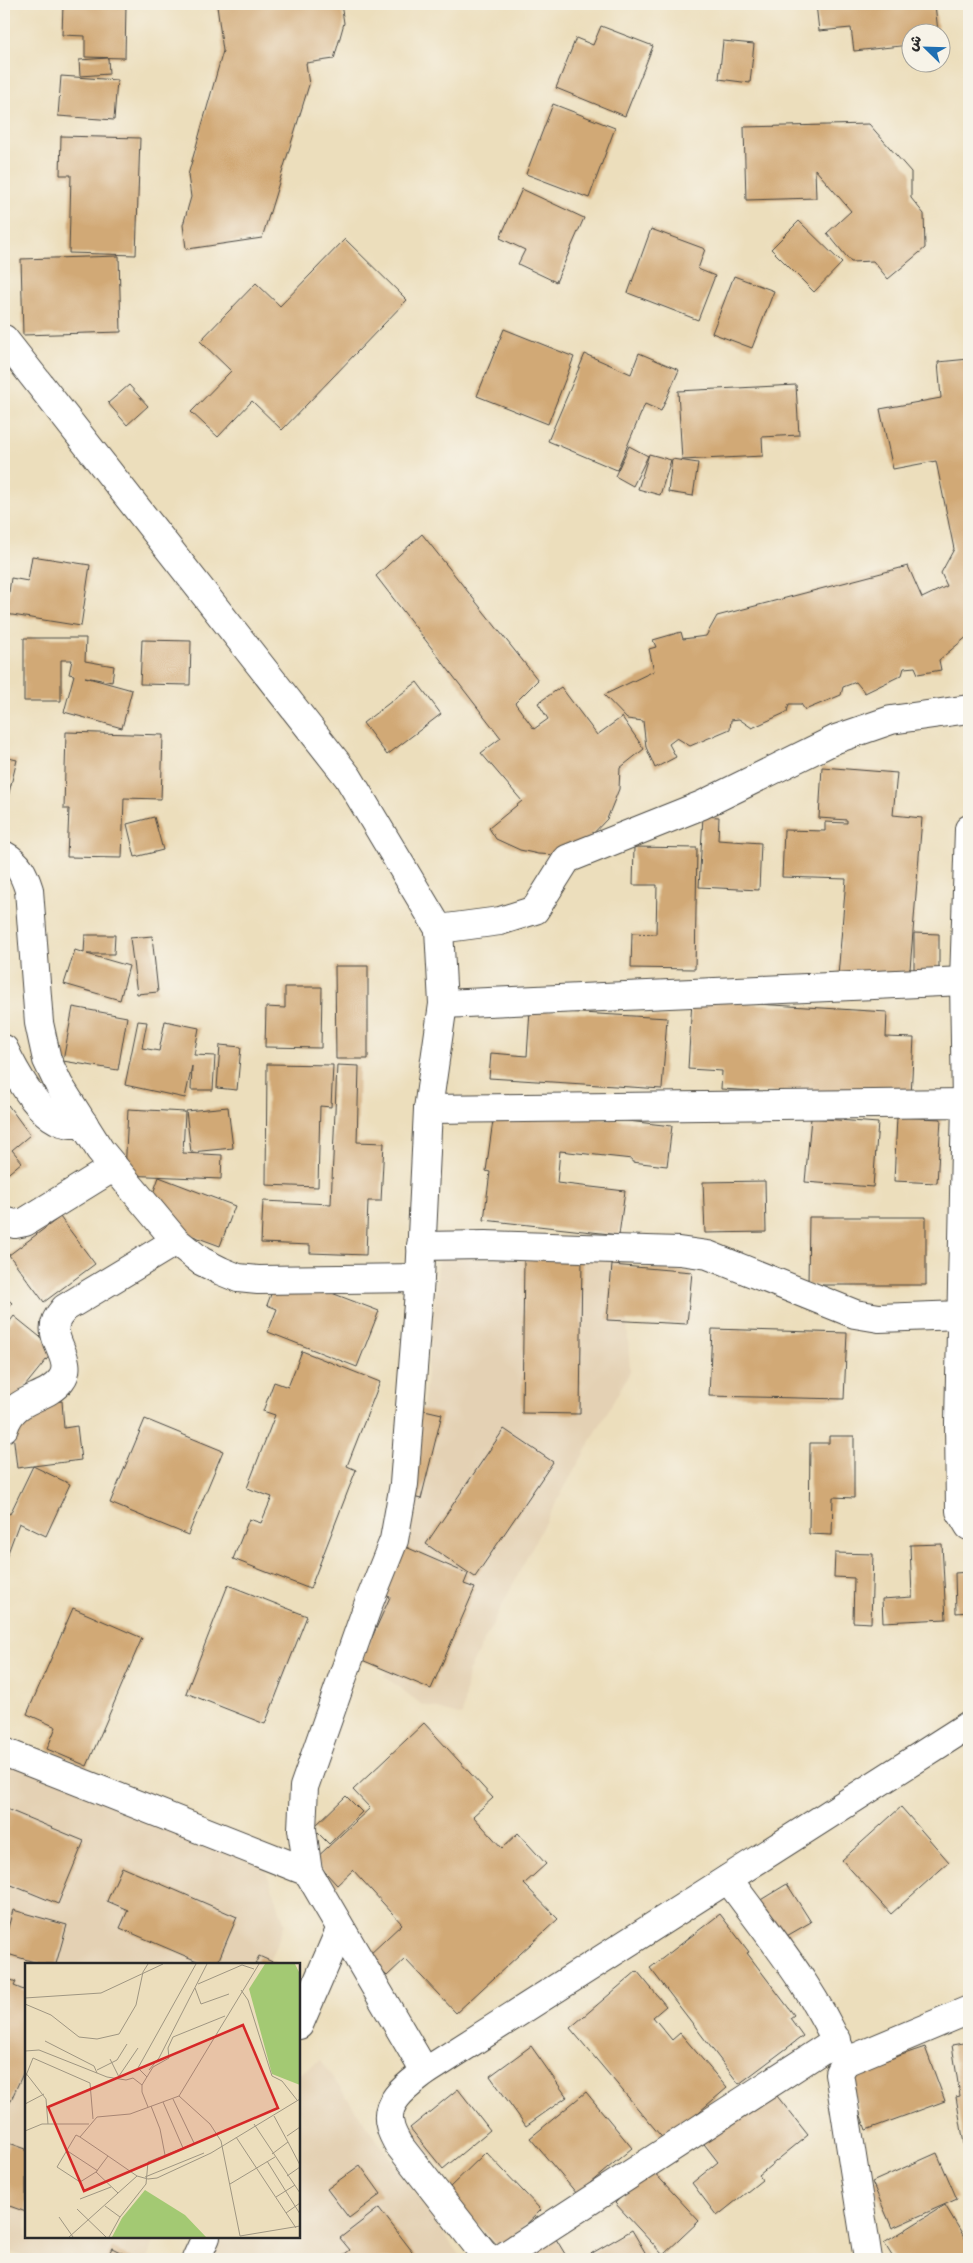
<svg xmlns="http://www.w3.org/2000/svg" width="973" height="2263" font-family="Kalam,'Playpen Sans Arabic',sans-serif">
<style>
.built{fill:#e4d1b4}
.building{fill:#d1a976}
.lines{fill:none;stroke-linecap:round;stroke-linejoin:round}
.minor-casing{stroke:#484641;stroke-width:30}
.minor{stroke:#fff;stroke-width:28}
.inset-road{fill:none;stroke:#9f9682;stroke-width:1}
.view{fill:#d62828;fill-opacity:0.15;stroke:#d62828;stroke-width:2.5}
.inset-edge{fill:none;stroke:#2b2b2b;stroke-width:2.5}
</style>
<rect width="100%" height="100%" fill="#f7f3e8"/>
<filter id="ink" filterUnits="userSpaceOnUse"><feTurbulence type="fractalNoise" baseFrequency=".02" numOctaves="2"/><feDisplacementMap in="SourceGraphic" scale="10" xChannelSelector="R" yChannelSelector="G"/><feConvolveMatrix kernelMatrix="1 2 1 2 8 2 1 2 1" color-interpolation-filters="sRGB"/></filter>
<filter id="wash" filterUnits="userSpaceOnUse"><feTurbulence type="fractalNoise" baseFrequency=".0096" numOctaves="4" result="noise"/><feDisplacementMap in="SourceGraphic" scale="20" xChannelSelector="R" yChannelSelector="G"/><feGaussianBlur stdDeviation="1.12" result="paint"/><feColorMatrix in="noise" values="0 0 0 0 0 0 0 0 0 0 0 0 0 0 0 0 0 1.4 0 .05"/><feComposite in="paint" operator="in"/></filter>
<g filter="url(#wash)">
<rect width="100%" height="100%" fill="#ecdebc"/>
<g class="built">
<polygon points="440,1250 623,1257 630,1372 544,1524 468,1672 462,1716 421,1704 384,1676 390,1664 360,1651 410,1535"/>
<polygon points="4,1761 257,1845 285,1924 268,1964 26,1964 26,2237 156,2237 147,2259 29,2259 4,2249"/>
<polygon points="320,2060 462,2259 203,2259 213,2237 299,2237 299,2074"/>
</g>
<g id="blocks">
<g class="building">
<polygon points="63,4 126,4 125,58 85,57 85,36 62,35"/>
<polygon points="232,4 341,4 344,23 334,59 306,63 309,85 262,238 188,249 186,248 183,225 191,197 188,175 223,51 217,6"/>
<polygon points="816,4 935,4 938,32 910,32 910,45 854,51 851,28 819,31"/>
<polygon points="601,26 653,46 625,116 556,88 576,38 593,45"/>
<polygon points="723,41 754,44 750,83 719,79"/>
<polygon points="108,58 109,74 80,76 79,60"/>
<polygon points="61,76 117,80 114,120 58,116"/>
<polygon points="553,104 615,128 589,198 526,174"/>
<polygon points="869,124 911,172 911,198 924,214 925,248 888,279 873,261 851,262 827,233 851,211 815,169 816,198 746,200 744,127"/>
<polygon points="61,136 140,138 136,255 69,253 71,175 60,175"/>
<polygon points="522,189 584,218 556,282 518,264 525,250 500,238"/>
<polygon points="799,221 842,263 814,292 771,249"/>
<polygon points="651,229 705,249 698,269 715,276 698,320 628,293"/>
<polygon points="345,239 407,300 282,430 252,401 218,437 191,412 231,371 200,341 256,283 280,306"/>
<polygon points="119,256 121,332 23,335 21,259"/>
<polygon points="734,276 774,291 752,348 712,333"/>
<polygon points="504,329 574,357 548,424 477,396"/>
<polygon points="639,353 679,370 661,411 645,404 617,470 548,441 585,354 631,374"/>
<polygon points="969,359 969,635 939,660 941,670 918,674 915,667 904,668 902,675 865,693 856,682 843,687 841,695 805,710 801,704 789,704 787,712 752,728 739,719 731,720 730,729 690,746 677,738 669,744 676,757 655,768 646,747 643,721 627,719 604,695 654,671 649,649 656,647 653,640 681,632 683,639 706,636 717,616 908,566 922,598 947,586 941,573 954,549 936,461 893,469 880,409 941,398 938,362"/>
<polygon points="129,385 148,406 127,425 108,403"/>
<polygon points="796,385 799,435 762,437 763,456 682,460 678,391"/>
<polygon points="629,446 648,456 633,486 615,476"/>
<polygon points="649,454 671,460 660,495 638,489"/>
<polygon points="672,459 698,463 693,496 668,492"/>
<polygon points="422,534 538,680 515,703 534,729 548,719 538,703 561,687 597,735 622,717 644,749 620,768 619,789 607,819 588,839 558,855 538,854 520,850 496,839 489,828 522,801 481,753 501,738 376,576"/>
<polygon points="32,556 90,565 81,626 6,614 11,578 28,581"/>
<polygon points="24,638 86,638 85,661 114,666 112,682 85,677 132,690 122,728 64,712 74,675 69,674 72,660 61,660 61,701 24,701"/>
<polygon points="142,640 191,641 190,685 140,684"/>
<polygon points="417,682 441,714 387,755 363,723"/>
<polygon points="66,732 163,735 161,799 124,798 122,858 67,857 69,809 64,809"/>
<polygon points="4,757 17,760 7,801 4,800"/>
<polygon points="822,767 897,773 893,815 922,818 909,982 838,976 846,879 782,877 784,830 825,831 825,822 847,823 847,820 819,818"/>
<polygon points="703,816 719,817 718,840 761,843 759,890 699,887"/>
<polygon points="154,817 163,850 135,857 127,824"/>
<polygon points="634,847 697,848 695,969 631,968 632,933 656,934 657,885 633,885"/>
<polygon points="914,933 939,934 939,973 914,973"/>
<polygon points="85,935 115,935 114,954 87,954 129,966 120,1000 64,984 75,950 84,953"/>
<polygon points="152,936 158,992 137,994 130,938"/>
<polygon points="335,966 368,966 368,1059 336,1059"/>
<polygon points="285,987 322,987 321,1048 265,1047 266,1007 285,1008"/>
<polygon points="692,1000 887,1012 886,1037 914,1038 911,1096 847,1096 721,1089 722,1071 688,1069"/>
<polygon points="73,1007 127,1017 118,1070 63,1061"/>
<polygon points="530,1010 667,1018 662,1089 489,1078 491,1053 527,1056"/>
<polygon points="138,1021 147,1022 142,1048 159,1051 165,1021 199,1028 194,1055 215,1056 213,1090 191,1090 192,1066 185,1098 125,1085"/>
<polygon points="220,1045 241,1047 237,1090 217,1088"/>
<polygon points="267,1064 333,1065 331,1107 320,1106 318,1187 266,1185"/>
<polygon points="337,1065 359,1066 357,1142 384,1143 381,1201 368,1201 366,1255 310,1253 310,1245 261,1243 263,1201 331,1204"/>
<polygon points="8,1105 30,1135 12,1150 22,1162 4,1177 4,1108"/>
<polygon points="495,1106 672,1126 667,1166 632,1162 632,1159 560,1151 557,1183 625,1191 619,1235 484,1220 490,1172 486,1171"/>
<polygon points="228,1107 233,1148 191,1152 186,1111"/>
<polygon points="128,1109 185,1112 183,1153 222,1155 221,1179 125,1175"/>
<polygon points="897,1117 941,1119 937,1183 894,1181"/>
<polygon points="811,1118 878,1123 873,1187 805,1182"/>
<polygon points="159,1177 235,1206 220,1246 144,1218"/>
<polygon points="765,1181 766,1232 705,1233 703,1182"/>
<polygon points="60,1217 95,1264 44,1302 9,1255"/>
<polygon points="809,1217 926,1217 926,1285 808,1285"/>
<polygon points="524,1260 582,1260 580,1414 522,1413"/>
<polygon points="612,1265 692,1272 687,1324 607,1320"/>
<polygon points="279,1273 379,1311 357,1367 268,1332 277,1309 267,1305"/>
<polygon points="4,1296 12,1303 4,1313"/>
<polygon points="14,1316 55,1349 4,1412 4,1329"/>
<polygon points="712,1329 847,1333 844,1399 709,1396"/>
<polygon points="302,1351 380,1382 347,1466 356,1470 310,1589 233,1559 249,1519 261,1523 272,1497 247,1488 275,1415 263,1411 274,1382 288,1387"/>
<polygon points="62,1401 64,1428 77,1426 81,1460 17,1468 10,1407"/>
<polygon points="420,1409 442,1414 421,1499 401,1494"/>
<polygon points="145,1419 223,1451 188,1535 110,1503"/>
<polygon points="504,1429 553,1462 475,1577 426,1544"/>
<polygon points="829,1436 854,1436 854,1498 833,1497 832,1535 809,1534 810,1443 829,1443"/>
<polygon points="33,1466 70,1484 46,1536 19,1523 6,1558 4,1557 4,1511 10,1514"/>
<polygon points="392,1541 468,1574 464,1584 475,1588 431,1689 362,1660 390,1597 371,1589"/>
<polygon points="942,1544 946,1619 883,1622 882,1599 912,1597 910,1545"/>
<polygon points="835,1553 873,1554 871,1623 853,1622 854,1578 834,1577"/>
<polygon points="969,1572 969,1612 956,1613 955,1573"/>
<polygon points="228,1585 307,1616 265,1724 186,1693"/>
<polygon points="73,1608 142,1638 87,1766 47,1749 56,1727 27,1714"/>
<polygon points="424,1723 493,1798 473,1816 502,1848 518,1833 546,1864 524,1884 558,1919 456,2013 405,1959 387,1976 368,1956 402,1924 353,1870 337,1885 314,1860 370,1808 353,1790"/>
<polygon points="346,1796 362,1812 329,1844 313,1828"/>
<polygon points="901,1807 949,1862 891,1914 842,1860"/>
<polygon points="4,1808 84,1841 58,1904 4,1882"/>
<polygon points="122,1867 237,1917 217,1964 204,1964 120,1928 128,1910 107,1901"/>
<polygon points="787,1884 811,1922 778,1941 754,1904"/>
<polygon points="13,1910 67,1925 56,1964 41,1964 4,1953 4,1942"/>
<polygon points="720,1914 749,1952 747,1953 794,2015 790,2018 803,2036 739,2084 650,1968"/>
<polygon points="259,1956 277,1964 255,1964"/>
<polygon points="637,1971 666,2006 653,2017 672,2040 680,2033 727,2088 665,2141 570,2028"/>
<polygon points="4,1977 16,1982 14,1986 26,1991 26,2067 6,2111 4,2110"/>
<polygon points="969,2042 969,2156 966,2156 956,2097 960,2096 952,2045"/>
<polygon points="531,2046 567,2097 526,2126 490,2076"/>
<polygon points="925,2047 945,2101 866,2130 846,2074"/>
<polygon points="769,2086 808,2135 759,2175 762,2180 717,2216 692,2183 718,2162 701,2140"/>
<polygon points="458,2089 490,2130 443,2169 410,2128"/>
<polygon points="586,2092 632,2148 577,2194 530,2138"/>
<polygon points="9,2143 26,2149 26,2212 4,2204 4,2156"/>
<polygon points="486,2152 541,2210 501,2249 446,2191"/>
<polygon points="937,2153 957,2199 892,2228 872,2182"/>
<polygon points="360,2165 381,2194 349,2218 327,2189"/>
<polygon points="651,2169 699,2221 663,2255 615,2203"/>
<polygon points="945,2205 969,2245 969,2259 894,2259 884,2243"/>
<polygon points="379,2208 418,2259 338,2259 350,2250 340,2238"/>
<polygon points="632,2230 649,2259 582,2259"/>
<polygon points="556,2239 568,2259 521,2259"/>
<polygon points="112,2248 134,2259 106,2259"/>
</g>
</g>
</g>
<g filter="url(#ink)">
<use href="#blocks" fill-opacity="0" stroke="#484641" stroke-width="1"/>
<g class="lines">
<defs>
<g id="minor">
<polyline points="4,339 348,777 439,929 500,921 535,910 567,859 702,805 836,739 891,720 969,709"/>
<path d="M4 855C19 863 24 874 29 890L39 1023 47 1060 59 1085 100 1150 176 1241 201 1261 221 1271 238 1278 258 1280 420 1278"/>
<polyline points="443,1004 964,981"/>
<path d="M4 1049C14 1070 35 1109 57 1120 66 1125 74 1124 84 1124"/>
<polyline points="966,1103 964,981 969,829"/>
<polyline points="428,1109 966,1103 959,1423 960,1511 969,1526"/>
<polyline points="4,1221 15,1224 25,1222 114,1167"/>
<polyline points="421,1246 485,1245 679,1251 708,1255 855,1314 879,1318 961,1315"/>
<path d="M4 1428C14 1395 44 1402 61 1380 76 1361 48 1340 56 1321 58 1316 62 1312 65 1308L176 1241"/>
<polyline points="4,1752 308,1872"/>
<path d="M728 1879C770 1937 819 1994 845 2062L839 2073 868 2259"/>
<polyline points="299,2025 340,1930"/>
<polyline points="845,2062 969,2010"/>
<polyline points="425,2072 308,1872 302,1829 304,1787 368,1605 394,1540 404,1484 420,1278 428,1109 443,1004 439,929"/>
<polyline points="196,2259 206,2237"/>
<path d="M488 2259 398 2144C395 2138 391 2132 390 2125 383 2101 410 2084 425 2072L969 1725"/>
<polyline points="500,2259 837,2040"/>
</g>
</defs>
<use href="#minor" class="minor-casing"/>
<use href="#minor" class="minor"/>
</g>
</g>
<g transform="translate(25 1963)">
<rect width="275" height="275" fill="#ecdebc"/>
<path d="M240 1H270L275 11V122L247 111 224 26ZM120 227 160 252 181 274H87L97 255Z" fill="#a3c973"/>
<path class="inset-road" d="M234 1 154 133 185 161 196 178 215 273 275 263M173 21 217 2 229 6M170 25 176 41 204 31M216 27 223 37 247 113 257 118 272 137M0 35 76 30 138 1M0 41 26 52 54 74 72 76 94 71 111 42 118 9 123 1M20 78 69 103 72 110M0 88 14 87 82 114 101 117 108 115 117 122M85 96 94 114M72 107 92 97 102 81M124 107 134 95 182 1M0 109 21 136 23 161M94 113 113 85M122 114 113 105 171 1M0 115 8 95 65 120 68 156M148 136 169 180M0 141 19 131M126 143 135 166 140 192M123 144 117 129V122L128 104 144 95 143 85 148 74 200 53M249 153 263 179M229 161 275 230M0 168 17 161H64M262 173 275 164M55 174 72 154 105 151 154 133M211 174 271 265M158 185 192 171M41 187 73 208M247 191 263 179 275 202M83 193 71 209 55 219 32 204 51 172 55 174 83 193 112 213 123 216 132 215 186 190 275 136M242 198 275 251M71 209 93 230M262 213 275 204M120 214 179 190M205 221 250 194M251 234 270 222M55 236 86 224M80 243 95 254M52 246 81 274M261 250 275 240M34 254 48 274M44 274 112 213M84 274 95 254 121 221 123 199 158 185 138 139"/>
<path class="view" d="M218 62 253 145 59 228 23 144Z"/>
<rect width="275" height="275" class="inset-edge"/>
</g>
<rect width="973" height="2263" fill="none" stroke="#f7f3e8" stroke-width="20"/>
<g transform="translate(926 48) rotate(293)"><circle r="24" fill="#f7f3e8" stroke="#a5a39c"/>
<path d="M0-4L9 19L0 12L-9 19Z" fill="#1f6fb2"/>
<text y="-8" font-size="14" font-weight="bold" text-anchor="middle" fill="#2b2b2b">ش</text>
</g>
</svg>
